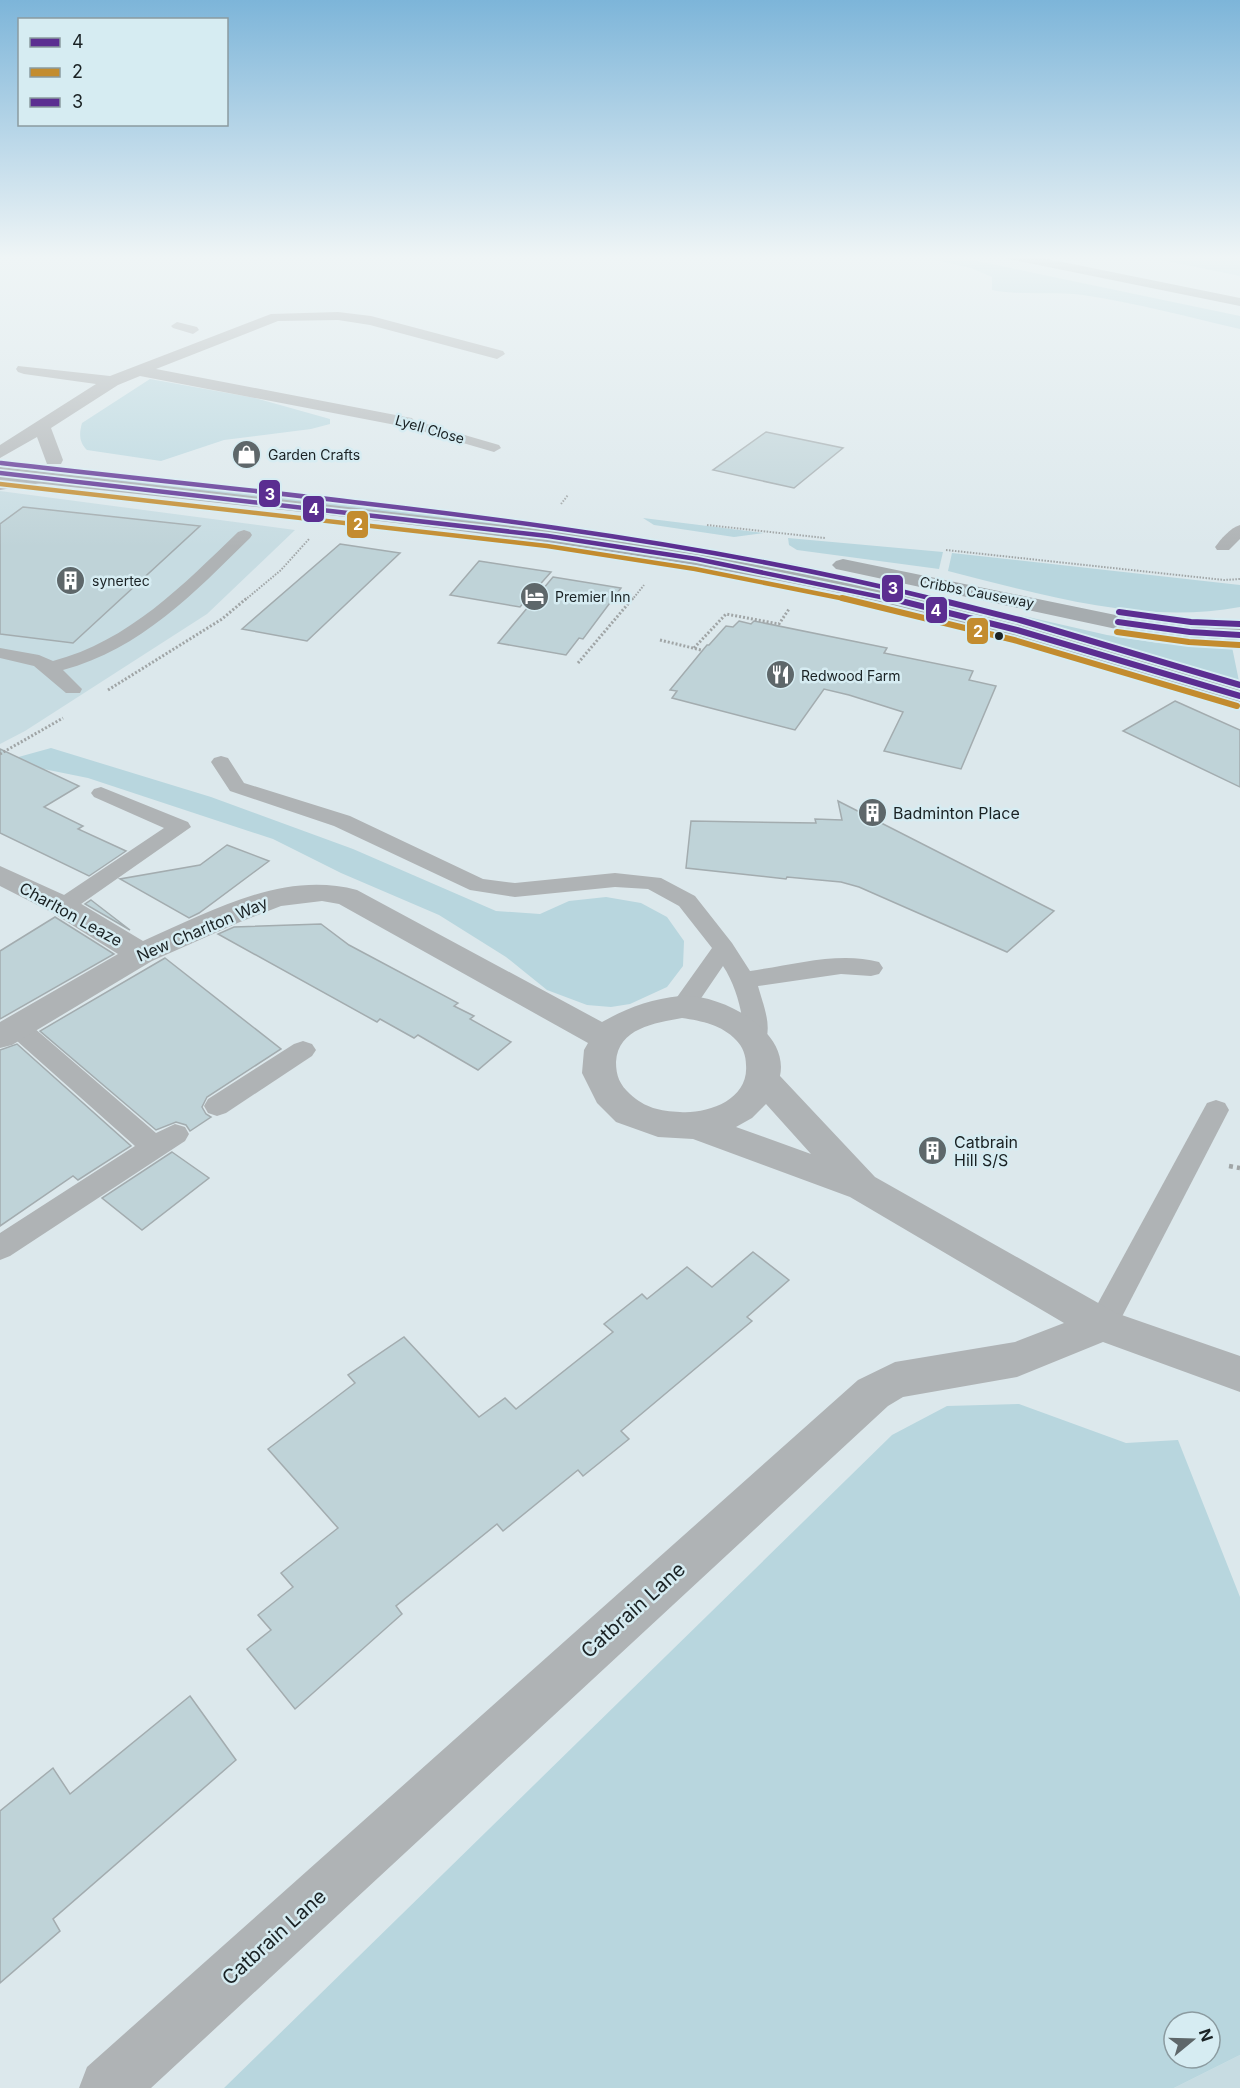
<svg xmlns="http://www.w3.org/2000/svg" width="1240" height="2088" font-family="Inter,sans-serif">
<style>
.built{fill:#c7dce2}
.green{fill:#b8d6de;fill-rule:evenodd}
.building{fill:#bfd3d8;stroke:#a3acaf;stroke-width:1.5}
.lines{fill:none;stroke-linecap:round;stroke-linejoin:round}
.path-far2{stroke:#a0a5a6;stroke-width:2;stroke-dasharray:1.5 1.5;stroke-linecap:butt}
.path-far1{stroke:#a0a5a6;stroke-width:3;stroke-dasharray:2 2;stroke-linecap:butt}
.path{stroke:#a0a5a6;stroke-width:4.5;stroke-dasharray:4 4;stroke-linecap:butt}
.service{fill:#afb3b5;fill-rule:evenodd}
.minor{fill:#afb3b5;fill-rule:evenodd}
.primary{fill:#a6acaf;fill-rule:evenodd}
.motorway{fill:#a0a7a9;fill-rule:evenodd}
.bus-1-far1-casing{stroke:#d6ecf2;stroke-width:8}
.bus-1-casing{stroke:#d6ecf2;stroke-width:10}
.bus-2-far1-casing{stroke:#d6ecf2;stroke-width:8}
.bus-2-casing{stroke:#d6ecf2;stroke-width:10}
.bus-3-far1-casing{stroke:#d6ecf2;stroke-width:8}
.bus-3-casing{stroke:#d6ecf2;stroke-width:10}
.bus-1-far1{stroke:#5b2e91;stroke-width:4.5}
.bus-1{stroke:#5b2e91;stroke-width:6}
.bus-2-far1{stroke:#c38c2f;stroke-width:4.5}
.bus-2{stroke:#c38c2f;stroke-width:6}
.bus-3-far1{stroke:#5b2e91;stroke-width:4.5}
.bus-3{stroke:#5b2e91;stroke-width:6}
.bus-dot{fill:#1a2224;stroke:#d6ecf2;stroke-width:2}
.labels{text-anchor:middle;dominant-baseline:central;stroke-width:5;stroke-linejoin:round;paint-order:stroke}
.far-street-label{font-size:14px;fill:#1a2224;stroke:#d6ecf2}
.far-poi-label{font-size:14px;fill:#1a2224;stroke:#d6ecf2;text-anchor:start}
.poi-label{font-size:16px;fill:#1a2224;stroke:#d6ecf2;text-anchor:start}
.street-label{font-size:16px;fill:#1a2224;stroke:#d6ecf2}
.near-street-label{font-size:20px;fill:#1a2224;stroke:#d6ecf2}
.line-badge{stroke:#d6ecf2;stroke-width:2}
.badge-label{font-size:16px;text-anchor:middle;font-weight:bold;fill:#fff}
</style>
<rect width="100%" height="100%" fill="#dce8ec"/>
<g class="built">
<polygon points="0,491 295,530 207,614 25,731 0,744"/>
<polygon points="1240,2055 1240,2088 1174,2088"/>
</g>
<g class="green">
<path d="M913 255H948L1240 316V329C1188 317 1136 303 1083 295 1052 291 1022 296 992 290V277L971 268Z"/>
<polygon points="1133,255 1240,255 1240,276 1147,257"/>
<path d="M150 379 255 398 330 419V424L311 429 224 440 161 461 87 450C79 442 79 434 82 423Z"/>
<polygon points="8,463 525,522 667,542 794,564 1107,635 1158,643 1232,647 1240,686 1078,637 946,603 664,547 542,530 0,468 0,464"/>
<polygon points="643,518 764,533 734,537 654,525"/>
<polygon points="788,538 943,552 939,569 797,550 789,545"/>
<path d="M952 553 1240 585V607C1142 625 1043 595 948 571Z"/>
<polygon points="51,748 211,797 353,849 496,911 540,914 569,901 606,897 641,903 667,917 684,941 683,966 667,987 630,1004 611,1007 587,1005 547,990 506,957 439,915 341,873 273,839 88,778 4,761"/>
<path d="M1019 1404 1126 1443 1178 1440 1240 1597V2055L1174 2088H224L892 1435 947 1406ZM1174 2022H1210V2058H1174Z"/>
</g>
<g class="building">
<polygon points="766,432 843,448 794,488 713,470"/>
<polygon points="23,507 144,520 200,526 73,643 0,634 0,524"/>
<polygon points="340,544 400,553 307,641 242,629"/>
<polygon points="479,561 551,572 520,607 450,595"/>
<polygon points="553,577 621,588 583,639 579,638 566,655 498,643"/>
<polygon points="739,621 751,624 754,621 887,648 884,653 973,671 969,680 996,686 961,769 884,751 903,712 849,695 824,689 795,730 672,698 677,691 670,690 707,645 709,645 726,626 733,627"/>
<polygon points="1175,701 1240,730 1240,787 1123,731"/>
<polygon points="0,749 79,786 44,807 83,826 78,829 126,851 89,876 0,833"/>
<polygon points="838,801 1054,911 1007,952 859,887 841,882 787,877 786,879 686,868 691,821 816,823 815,819 842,820"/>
<polygon points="227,845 269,861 199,913 189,918 120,879 200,865"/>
<polygon points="91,900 130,930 85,904"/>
<polygon points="55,917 114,954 0,1019 0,951"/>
<polygon points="321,924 349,945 458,1003 454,1006 474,1016 470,1019 511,1042 478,1070 418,1035 414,1038 380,1019 377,1022 218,934 234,927"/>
<polygon points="165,958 281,1049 207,1097 202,1107 206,1114 211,1117 190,1131 186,1125 176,1122 156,1130 40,1031"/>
<polygon points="17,1044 131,1146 78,1180 73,1176 0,1226 0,1050"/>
<polygon points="172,1152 209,1178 142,1230 102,1198"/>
<polygon points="753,1252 789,1280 747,1317 752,1321 621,1431 629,1439 583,1476 578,1470 503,1531 497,1524 396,1606 402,1614 295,1709 247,1649 271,1630 258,1615 293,1587 281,1573 338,1528 268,1449 355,1383 348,1375 404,1337 479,1417 505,1398 516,1409 613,1332 604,1324 642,1294 647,1299 687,1267 712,1287"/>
<polygon points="190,1696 236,1760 53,1919 60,1931 0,1983 0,1811 53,1768 70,1794"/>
</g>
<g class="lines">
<g class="path-far2">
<polyline points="561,504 568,495"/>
<polyline points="707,525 825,538"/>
<polyline points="946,550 1224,580 1240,579"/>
<polyline points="245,600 281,570 309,539"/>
<polyline points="632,600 644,585"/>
</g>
<g class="path-far1">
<polyline points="660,640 701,650"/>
<polyline points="694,648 726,614 779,624 789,609"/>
<polyline points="578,663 633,598"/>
<polyline points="108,690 222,619 247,598"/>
<polyline points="0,754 63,718"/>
</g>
<polyline class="path" points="1229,1166 1240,1168"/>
<g class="service">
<polygon points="177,322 197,327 199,330 193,334 173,328 171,326"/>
<polygon points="406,418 499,445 501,448 494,452 401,425 399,422"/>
<path d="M1240 525V539L1229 550H1217L1215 547C1221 539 1230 528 1240 525Z"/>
<path d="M244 530 250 532 252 535 250 538C194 593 141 649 63 670L82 689 80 693H66L34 666 0 658V648L39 655 53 661C129 641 183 585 238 532Z"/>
<path d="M221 756 228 758 244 783 350 816 483 879 515 883 615 873 661 878 695 896 732 943 750 971C792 965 839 951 879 962L883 968 879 974 871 976 841 974 758 986C763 1005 774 1028 763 1046L754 1049 745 1046C739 1037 744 1028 742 1017 739 1000 733 981 723 966L691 1013 682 1015 673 1013 670 1007 712 948 679 906 648 889 615 887 515 897 470 890 334 826 230 791 211 762 214 758Z"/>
<polygon points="101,787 188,822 191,827 71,911 55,911 52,906 55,901 164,828 94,797 91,793 94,789"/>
<polygon points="17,1018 26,1021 156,1133 175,1124 185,1127 189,1134 185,1141 10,1256 0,1260 0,1233 135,1146 8,1033 4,1027 8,1021"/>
<polygon points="303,1041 312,1044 316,1050 312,1056 226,1113 217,1116 208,1113 204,1106 208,1099 294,1044"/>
<polygon points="1216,1100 1225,1103 1229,1110 1113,1334 1102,1338 1091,1334 1087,1325 1091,1316 1207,1103"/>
</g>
<g class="minor">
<polygon points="338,312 371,316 503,351 505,354 497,359 370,325 338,320 278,321 156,369 406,417 412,418 415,422 412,426 406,427 140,376 118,385 51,428 63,460 61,464 47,464 37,437 0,458 0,445 96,384 24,374 18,372 16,369 18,366 110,376 271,314"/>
<polygon points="40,472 49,478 47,482 0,490 0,478"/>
<path d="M0 866 73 899 143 941C210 912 282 870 357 890L602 1022C627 1008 651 999 680 996 719 993 790 1029 780 1076L875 1177 1116 1313 1240 1356V1392L1103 1342 1017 1377 903 1397 888 1406 151 2088H79L87 2067 858 1380 895 1362 1015 1342 1064 1323 850 1197 693 1139 658 1137 616 1122 597 1103 582 1073 584 1050 588 1043 339 904 322 901 281 906 240 922 152 961 12 1045 0 1048V1022L118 954 53 913 0 886ZM682 1018C702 1021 722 1025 736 1040 743 1047 746 1056 746 1065 749 1100 708 1114 680 1112 660 1111 645 1108 630 1094 620 1085 616 1076 616 1062 618 1028 655 1023 682 1018ZM766 1104 811 1154 736 1127 752 1118Z"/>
</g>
<g class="primary">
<path d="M0 467 548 530 697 553 868 586 1025 625 1240 688V703C1115 672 993 627 867 599 582 536 290 512 0 479Z"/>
<polygon points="843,559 1135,619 1240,628 1240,642 1135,633 836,569 832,565 836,561"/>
</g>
<polygon class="motorway" points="1002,255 1028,255 1240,298 1240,306 1009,259"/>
<defs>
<polyline id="bus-1-far1" points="0,473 548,536 697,559 895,600"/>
<g id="bus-1">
<polyline points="889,598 1017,630 1240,696"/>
<polyline points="1118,622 1190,632 1240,635"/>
</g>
<polyline id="bus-2-far1" points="0,484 547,546 695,569 850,600"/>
<g id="bus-2">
<polyline points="842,598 1014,640 1237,706"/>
<polyline points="1117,632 1189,642 1239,645"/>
</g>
<path id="bus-3-far1" d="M1 463C314 499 631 524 938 600"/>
<g id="bus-3">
<polyline points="932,598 1020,620 1240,685"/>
<polyline points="1119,612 1191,622 1240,624"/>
</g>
</defs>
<use href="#bus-1-far1" class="bus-1-far1-casing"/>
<use href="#bus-1" class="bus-1-casing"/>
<use href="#bus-2-far1" class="bus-2-far1-casing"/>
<use href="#bus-2" class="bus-2-casing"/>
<use href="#bus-3-far1" class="bus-3-far1-casing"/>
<use href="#bus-3" class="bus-3-casing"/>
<use href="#bus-1-far1" class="bus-1-far1"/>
<use href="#bus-1" class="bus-1"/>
<use href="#bus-2-far1" class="bus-2-far1"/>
<use href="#bus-2" class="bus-2"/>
<use href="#bus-3-far1" class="bus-3-far1"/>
<use href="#bus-3" class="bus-3"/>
</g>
<linearGradient id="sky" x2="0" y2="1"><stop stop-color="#7db5d9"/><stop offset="0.47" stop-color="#eff5f6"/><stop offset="1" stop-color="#eff5f6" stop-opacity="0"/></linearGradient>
<rect width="1240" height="547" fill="url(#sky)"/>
<defs>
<symbol id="shop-disc" viewBox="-11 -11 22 22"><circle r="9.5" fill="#5e676a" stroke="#d6ecf2"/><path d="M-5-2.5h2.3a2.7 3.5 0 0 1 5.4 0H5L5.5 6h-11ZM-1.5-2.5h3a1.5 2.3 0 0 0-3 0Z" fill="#fff"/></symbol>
<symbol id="building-disc" viewBox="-11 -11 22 22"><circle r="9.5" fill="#5e676a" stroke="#d6ecf2"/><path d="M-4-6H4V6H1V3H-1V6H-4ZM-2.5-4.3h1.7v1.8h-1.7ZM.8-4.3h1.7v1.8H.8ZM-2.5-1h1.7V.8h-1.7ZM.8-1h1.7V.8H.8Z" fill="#fff"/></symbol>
<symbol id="hotel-disc" viewBox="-11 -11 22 22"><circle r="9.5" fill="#5e676a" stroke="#d6ecf2"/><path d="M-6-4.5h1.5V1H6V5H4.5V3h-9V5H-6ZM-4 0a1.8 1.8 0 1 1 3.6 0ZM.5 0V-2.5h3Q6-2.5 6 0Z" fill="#fff"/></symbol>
<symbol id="restaurant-disc" viewBox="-11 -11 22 22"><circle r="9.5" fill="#5e676a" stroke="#d6ecf2"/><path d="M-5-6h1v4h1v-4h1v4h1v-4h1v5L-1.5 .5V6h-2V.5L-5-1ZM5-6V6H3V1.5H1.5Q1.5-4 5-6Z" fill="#fff"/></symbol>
</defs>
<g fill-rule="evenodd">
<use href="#shop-disc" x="230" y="438" width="33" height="33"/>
<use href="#building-disc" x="54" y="564" width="33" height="33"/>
<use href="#hotel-disc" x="518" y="580" width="33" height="33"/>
<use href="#restaurant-disc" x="764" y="658" width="33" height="33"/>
<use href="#building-disc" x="856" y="796" width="33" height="33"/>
<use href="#building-disc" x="916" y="1134" width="33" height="33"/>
</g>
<circle class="bus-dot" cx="999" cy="636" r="5"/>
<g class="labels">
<g class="far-street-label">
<text transform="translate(430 429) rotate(16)">Lyell Close</text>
<text transform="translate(977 592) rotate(11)">Cribbs Causeway</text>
</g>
<g class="far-poi-label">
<text x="268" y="454">Garden Crafts</text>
<text x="92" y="580">synertec</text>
<text x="555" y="596">Premier Inn</text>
<text x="801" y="675">Redwood Farm</text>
</g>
<g class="poi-label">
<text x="893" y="813">Badminton Place</text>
<text x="954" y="1142">Catbrain<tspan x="954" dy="18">Hill S/S</tspan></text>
</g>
<g class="street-label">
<text transform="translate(71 914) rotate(29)">Charlton Leaze</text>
<text transform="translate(202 929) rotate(-23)">New Charlton Way</text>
</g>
<g class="near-street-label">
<text transform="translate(633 1610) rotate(-42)">Catbrain Lane</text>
<text transform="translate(274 1937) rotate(-42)">Catbrain Lane</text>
</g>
</g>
<g class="line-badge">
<rect x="258" y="479" width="23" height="29" rx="6" fill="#5b2e91"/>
<rect x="302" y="495" width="23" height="28" rx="6" fill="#5b2e91"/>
<rect x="346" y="510" width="23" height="29" rx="6" fill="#c38c2f"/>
<rect x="881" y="574" width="23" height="29" rx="6" fill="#5b2e91"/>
<rect x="925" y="596" width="23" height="28" rx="6" fill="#5b2e91"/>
<rect x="966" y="617" width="23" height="28" rx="6" fill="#c38c2f"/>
</g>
<g class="badge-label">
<text x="270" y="500">3</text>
<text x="314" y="515">4</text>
<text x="358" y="530">2</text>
<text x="893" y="594">3</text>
<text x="936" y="616">4</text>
<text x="978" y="637">2</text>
</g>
<rect x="18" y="18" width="210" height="108" fill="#d6ecf2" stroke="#8b9ba0" stroke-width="1.5"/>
<rect x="30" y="38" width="30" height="9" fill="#5b2e91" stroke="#8b9ba0" stroke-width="1.5"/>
<text x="72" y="48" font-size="18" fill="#1a2224">4</text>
<rect x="30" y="68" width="30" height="9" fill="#c38c2f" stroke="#8b9ba0" stroke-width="1.5"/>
<text x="72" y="78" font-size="18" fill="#1a2224">2</text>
<rect x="30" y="98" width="30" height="9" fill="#5b2e91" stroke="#8b9ba0" stroke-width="1.5"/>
<text x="72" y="108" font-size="18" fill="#1a2224">3</text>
<g transform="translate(1192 2040) rotate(71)"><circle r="28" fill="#d6ecf2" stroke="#8b9ba0" stroke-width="1.5"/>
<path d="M0-4.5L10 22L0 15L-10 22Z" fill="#5e676a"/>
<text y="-9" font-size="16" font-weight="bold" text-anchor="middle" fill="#1a2224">N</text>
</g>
</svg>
